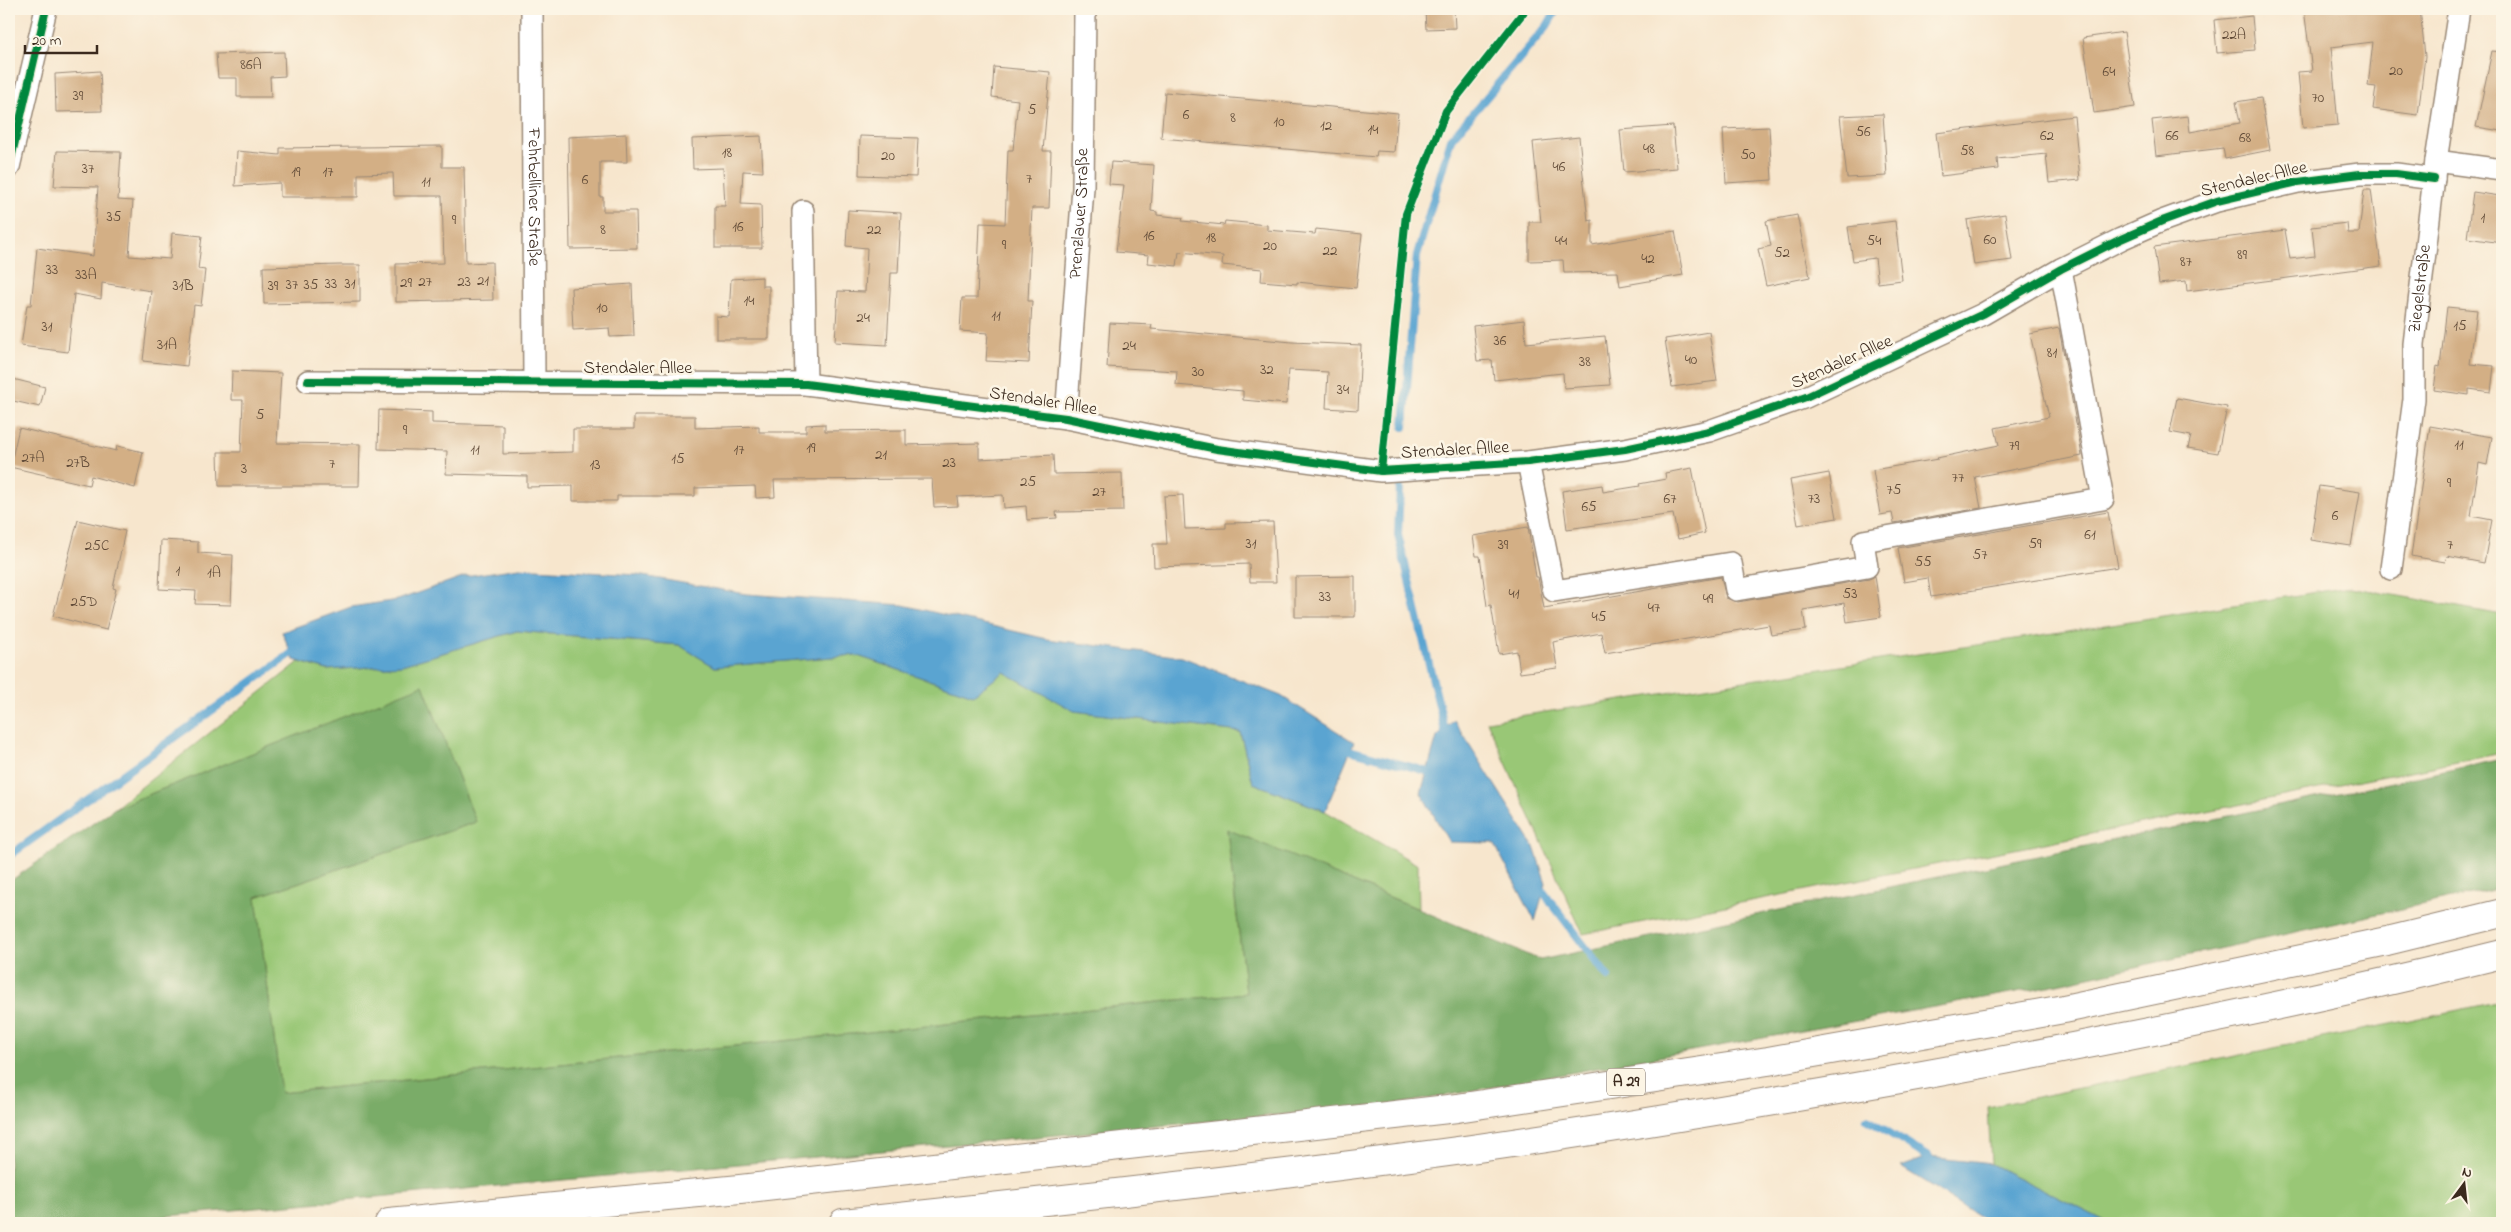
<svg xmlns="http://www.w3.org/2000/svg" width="2511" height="1232" font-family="'Indie Flower',sans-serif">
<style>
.green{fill:#99c776;stroke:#6a784a}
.forest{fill:#7aac67;stroke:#5a6b42}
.water{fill:#5aa4d1;stroke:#4a6778}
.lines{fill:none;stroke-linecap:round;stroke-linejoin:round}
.stream{stroke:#5aa4d1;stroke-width:8}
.building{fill:#d3af85}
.street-casing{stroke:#998876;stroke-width:24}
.highway-casing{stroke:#998876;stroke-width:30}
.street{stroke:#fff;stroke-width:21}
.highway{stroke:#fff;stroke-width:28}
.cycleway-casing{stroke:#fcf5e5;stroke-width:11}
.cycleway{stroke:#00873e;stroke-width:8}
.labels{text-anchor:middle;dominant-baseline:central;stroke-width:5;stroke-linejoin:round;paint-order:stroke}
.number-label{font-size:15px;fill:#614b38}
.shield{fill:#fcf5e5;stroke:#75675a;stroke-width:1}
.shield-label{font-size:16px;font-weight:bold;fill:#3b2a1e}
.street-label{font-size:18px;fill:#3b2a1e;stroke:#fcf5e5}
</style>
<rect width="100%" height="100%" fill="#fcf5e5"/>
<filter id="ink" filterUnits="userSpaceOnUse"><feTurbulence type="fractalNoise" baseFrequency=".02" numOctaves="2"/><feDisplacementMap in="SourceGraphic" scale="10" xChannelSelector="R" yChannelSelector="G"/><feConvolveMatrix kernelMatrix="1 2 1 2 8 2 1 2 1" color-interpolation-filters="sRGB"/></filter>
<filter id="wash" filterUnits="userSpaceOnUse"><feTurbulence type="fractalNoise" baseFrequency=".0096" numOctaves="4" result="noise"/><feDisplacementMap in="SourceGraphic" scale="20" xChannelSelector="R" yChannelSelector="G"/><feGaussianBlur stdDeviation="1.12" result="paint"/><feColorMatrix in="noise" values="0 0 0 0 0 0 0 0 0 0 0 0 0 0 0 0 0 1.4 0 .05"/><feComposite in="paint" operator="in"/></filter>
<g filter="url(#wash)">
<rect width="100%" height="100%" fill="#f7e6cd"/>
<g class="green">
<polygon points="2350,587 2502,615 2502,753 1583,934 1487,721"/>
<polygon points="517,631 679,645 715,667 855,655 973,695 1004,672 1075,711 1240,732 1253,783 1325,811 1418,865 1419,909 1227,830 1246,993 281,1093 256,897 476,822 423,686 115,808 299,662 327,670 402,665"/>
<polygon points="2502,1001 2502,1223 2109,1223 1991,1164 1988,1107"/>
</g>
<polygon class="forest" points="423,685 476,822 256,897 281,1093 1246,993 1227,829 1540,960 2502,759 2502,887 2039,988 1399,1104 91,1223 9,1223 9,882 115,808"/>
<g class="water">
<polygon points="519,568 637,575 746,594 903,605 1047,639 1182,657 1281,696 1354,742 1325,811 1253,783 1240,732 1074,711 1004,672 973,695 855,655 715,667 679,645 517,631 402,665 327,670 294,660 282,632 351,607 398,600 465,576"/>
<polygon points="1454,720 1534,847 1546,883 1535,921 1494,843 1449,842 1421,793 1437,737"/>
<polygon points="1928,1157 1991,1164 2109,1223 1990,1223 1901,1167"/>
</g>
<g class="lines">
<g class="stream">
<polyline points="1404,427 1417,255 1451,139 1547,26 1557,9"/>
<polyline points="1400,486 1398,535 1447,739"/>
<polyline points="1342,748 1437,774"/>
<polyline points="9,856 299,648"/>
<polyline points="1538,885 1608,977"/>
<polyline points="1867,1119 1928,1157"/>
</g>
</g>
<g id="blocks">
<g class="building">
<polygon points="1425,9 1454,9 1455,28 1426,29"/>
<polygon points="2304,9 2420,9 2425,56 2418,115 2373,109 2376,87 2368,86 2373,42 2331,47 2338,125 2303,128 2298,72 2312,71"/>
<polygon points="2252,16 2255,50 2217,53 2214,20"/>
<polygon points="2124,32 2135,107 2094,113 2083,38"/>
<polygon points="2492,51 2502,52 2502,131 2476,127"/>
<polygon points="284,52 285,76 270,77 271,97 237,97 237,78 218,78 216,54"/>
<polygon points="994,67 1050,72 1043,151 1051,151 1049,208 1032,208 1028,301 1032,301 1029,363 986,361 988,333 960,331 962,298 977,298 980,223 1005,224 1008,150 1013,150 1018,100 992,97"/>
<polygon points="100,71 102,111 56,112 55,74"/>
<polygon points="1165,92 1398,113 1394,152 1377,151 1376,157 1161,138"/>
<polygon points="2261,98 2270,150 2225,159 2223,148 2156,156 2152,120 2188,116 2190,132 2240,123 2236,102"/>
<polygon points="1883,114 1887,176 1847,178 1840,116"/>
<polygon points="2074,116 2080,180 2049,183 2046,154 1997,159 1998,169 1941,176 1936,133"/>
<polygon points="1673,126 1677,168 1624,172 1620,130"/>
<polygon points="1769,127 1772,180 1726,183 1723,129"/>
<polygon points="626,134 627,162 600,162 600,197 603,197 603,211 636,211 637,248 570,249 568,137"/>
<polygon points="761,136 763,172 743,171 741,204 761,205 762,248 715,248 715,206 725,206 723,168 693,169 692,139"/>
<polygon points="860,136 918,138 916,177 859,175"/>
<polygon points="1579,137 1588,221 1592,220 1592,245 1675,231 1683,275 1620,286 1618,272 1564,273 1563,260 1529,261 1529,222 1541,222 1533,142"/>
<polygon points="442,146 442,167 464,167 466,263 492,262 493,300 396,302 396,264 444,263 442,196 394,196 393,173 358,174 358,197 280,197 280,183 235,186 237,151 280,155 280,148"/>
<polygon points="57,151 121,152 118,200 133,201 129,256 170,259 172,233 202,236 198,269 205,270 201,306 194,305 187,366 143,361 151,291 102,283 101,299 74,294 68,352 21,346 27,305 31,305 37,248 93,256 98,187 54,186"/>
<polygon points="1111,162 1154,165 1151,211 1157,212 1157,215 1183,218 1182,221 1224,225 1225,221 1267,225 1267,230 1315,234 1316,229 1362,234 1356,288 1297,282 1297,284 1261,281 1262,269 1222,265 1223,256 1179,252 1177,266 1148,263 1149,255 1116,252 1124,185 1109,184"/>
<polygon points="2364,190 2371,190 2381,266 2187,291 2186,281 2159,284 2154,247 2285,230 2290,259 2315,256 2312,227 2347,223 2348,233 2359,233"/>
<polygon points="2473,192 2500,196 2499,198 2502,199 2502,243 2467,238"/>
<polygon points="848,210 901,213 898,273 891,273 887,345 835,342 838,291 865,292 867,248 846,246"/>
<polygon points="2005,214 2012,260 1974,265 1967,220"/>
<polygon points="1797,215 1810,277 1766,286 1758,249 1771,246 1766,221"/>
<polygon points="1895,221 1902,280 1878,283 1875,258 1853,261 1848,227"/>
<polygon points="340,265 360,265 360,302 264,304 263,267"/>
<polygon points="762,277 762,286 769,286 769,339 716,339 716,316 729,317 731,279"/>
<polygon points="632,284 634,336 610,337 609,328 573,330 571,288"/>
<polygon points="2447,307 2477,310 2470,364 2494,366 2491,392 2469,389 2469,395 2434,390 2437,366 2440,367"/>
<polygon points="1524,320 1526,343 1605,336 1610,385 1564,388 1563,373 1494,380 1492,360 1477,361 1473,326"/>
<polygon points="1110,323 1152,325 1151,329 1292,342 1361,345 1358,410 1326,408 1328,372 1289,370 1286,404 1243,400 1243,391 1176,385 1177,371 1107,367"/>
<polygon points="2059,328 2082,456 1975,477 1981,508 1894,523 1892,513 1880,515 1873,470 1938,459 1937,458 1999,445 1995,428 2049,417 2030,334"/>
<polygon points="1709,332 1717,381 1672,387 1665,339"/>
<polygon points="232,371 281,373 277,443 360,444 359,486 219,486 218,452 241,452 243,400 231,400"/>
<polygon points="9,378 45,387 40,407 9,400"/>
<polygon points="2177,398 2227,407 2218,453 2188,448 2191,436 2170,432"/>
<polygon points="379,410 432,412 432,423 503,425 503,454 573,452 573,429 634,429 634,416 695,416 695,428 759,426 759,432 806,432 806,425 825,424 825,431 906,430 906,445 979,443 979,459 1053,455 1054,474 1122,473 1123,511 1056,512 1057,518 1027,520 1026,506 1004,508 1003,495 957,497 958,506 934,507 932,479 774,480 775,497 756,498 755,486 695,488 695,496 617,496 617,501 573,501 573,486 527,487 527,476 446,474 447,451 378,449"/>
<polygon points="2430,426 2492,437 2487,465 2479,463 2471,516 2492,520 2484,563 2447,556 2445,562 2411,556"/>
<polygon points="19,428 116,451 117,446 143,452 135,488 91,476 89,485 10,467"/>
<polygon points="1692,468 1705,533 1678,539 1673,514 1567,529 1562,491 1602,485 1603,492 1640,486 1639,484 1666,479 1665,473"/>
<polygon points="1829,473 1837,518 1798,525 1790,480"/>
<polygon points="2319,486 2360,492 2351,546 2311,540"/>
<polygon points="1183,495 1185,529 1226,528 1226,523 1273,522 1276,582 1250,582 1249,564 1154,567 1153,544 1167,544 1164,496"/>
<polygon points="2108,512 2118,567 1931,597 1928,578 1904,582 1898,548"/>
<polygon points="78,520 125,531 113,588 116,589 106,630 53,616"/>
<polygon points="1528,527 1536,577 1538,577 1544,608 1721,577 1726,598 1738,602 1869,579 1875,576 1881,617 1847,622 1844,603 1803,610 1806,630 1771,635 1769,625 1605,653 1601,633 1553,642 1557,668 1520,673 1517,651 1499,654 1491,605 1487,606 1480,556 1476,556 1473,536"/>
<polygon points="161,540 198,542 198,553 233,555 231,605 195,604 196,591 159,589"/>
<polygon points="1355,576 1355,617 1295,617 1295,577"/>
</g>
</g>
</g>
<g filter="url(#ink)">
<use href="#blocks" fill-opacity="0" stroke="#998876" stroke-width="1"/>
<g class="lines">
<defs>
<g id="street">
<path id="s1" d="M532 9 534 383"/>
<polyline points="2436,161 2502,170"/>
<polyline points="9,167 46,9"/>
<polyline points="803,211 806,384"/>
<polyline points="308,381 806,384 1066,418 1217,449 1381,471 1528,462 1625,449 1709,431 1806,397 1983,314 2061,269 2121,239 2162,221 2217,201 2298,182 2360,174 2396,174 2434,179"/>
<path id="s2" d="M1066 418 1083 188 1085 9"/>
<polyline points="1528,462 1554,591 1731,563 1736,590 1867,567 1863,541 2103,499 2061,269"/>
<path id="s3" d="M2391 569 2414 399V344L2436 161 2459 9"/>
</g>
<g id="highway">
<polyline points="389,1223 740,1189 1457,1108 1768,1061 2064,1009 2387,941 2502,913"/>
<path d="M843 1223C1051 1201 1258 1178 1464 1150 1612 1129 1760 1104 1906 1078 2106 1042 2305 1003 2502 954"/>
</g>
</defs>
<use href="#street" class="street-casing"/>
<use href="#highway" class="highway-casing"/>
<use href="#street" class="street"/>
<use href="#highway" class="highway"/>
<defs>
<g id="cycleway">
<polyline points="9,167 46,9"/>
<polyline points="308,381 806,384 1066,418 1217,449 1381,471 1528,462 1625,449 1709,431 1806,397 1983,314 2061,269 2121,239 2162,221 2217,201 2298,182 2360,174 2396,174 2434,179"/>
<polyline points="1381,471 1406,214 1446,111 1526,9"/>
</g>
</defs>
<use href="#cycleway" class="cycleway-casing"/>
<use href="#cycleway" class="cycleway"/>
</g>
</g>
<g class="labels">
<g class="number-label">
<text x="2234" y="35">22A</text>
<text x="251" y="65">86A</text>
<text x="2396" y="71">20</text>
<text x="2109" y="72">64</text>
<text x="78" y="96">39</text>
<text x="2318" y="98">70</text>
<text x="1032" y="110">5</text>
<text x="1186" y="115">6</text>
<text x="1233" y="118">8</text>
<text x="1279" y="122">10</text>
<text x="1326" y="126">12</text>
<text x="1373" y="130">14</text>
<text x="1863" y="132">56</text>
<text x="2047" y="136">62</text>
<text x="2172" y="136">66</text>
<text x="2245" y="138">68</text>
<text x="1649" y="149">48</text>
<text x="1967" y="151">58</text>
<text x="727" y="153">18</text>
<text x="1748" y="155">50</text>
<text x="888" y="156">20</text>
<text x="1559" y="167">46</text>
<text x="88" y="169">37</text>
<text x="296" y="172">19</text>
<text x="328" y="172">17</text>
<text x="1029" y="179">7</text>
<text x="585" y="180">6</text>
<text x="426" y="182">11</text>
<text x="114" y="217">35</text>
<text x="2483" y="218">1</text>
<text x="454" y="220">9</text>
<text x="738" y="227">16</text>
<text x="603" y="230">8</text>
<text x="874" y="230">22</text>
<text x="1149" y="236">16</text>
<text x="1211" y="238">18</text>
<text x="1990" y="240">60</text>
<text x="1561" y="241">44</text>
<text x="1874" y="241">54</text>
<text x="1004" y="245">9</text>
<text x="1270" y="246">20</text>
<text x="1330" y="251">22</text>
<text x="1782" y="253">52</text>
<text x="2242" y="255">89</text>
<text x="1648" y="259">42</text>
<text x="2186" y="262">87</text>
<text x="52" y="270">33</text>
<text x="86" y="275">33A</text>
<text x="483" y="281">21</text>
<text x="425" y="282">27</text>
<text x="464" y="282">23</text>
<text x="406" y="283">29</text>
<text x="331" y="284">33</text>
<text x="350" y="284">31</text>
<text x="292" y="285">37</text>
<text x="311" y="285">35</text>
<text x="183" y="286">31B</text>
<text x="273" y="286">39</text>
<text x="749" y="301">14</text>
<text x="602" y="308">10</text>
<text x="996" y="316">11</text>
<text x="863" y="318">24</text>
<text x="2460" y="326">15</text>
<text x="47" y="327">31</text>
<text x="1500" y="341">36</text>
<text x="167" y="345">31A</text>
<text x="1129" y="346">24</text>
<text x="2052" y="353">81</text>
<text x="1691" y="360">40</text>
<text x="1585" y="362">38</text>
<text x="1267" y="370">32</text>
<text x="1198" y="372">30</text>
<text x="1343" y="390">34</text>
<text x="260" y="415">5</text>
<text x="405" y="430">9</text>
<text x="2459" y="445">11</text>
<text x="2014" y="446">79</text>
<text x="811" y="448">19</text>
<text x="475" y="450">11</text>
<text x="739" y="450">17</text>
<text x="881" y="455">21</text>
<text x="33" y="458">27A</text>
<text x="678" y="459">15</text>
<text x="78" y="463">27B</text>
<text x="949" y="463">23</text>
<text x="332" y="464">7</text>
<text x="595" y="465">13</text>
<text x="244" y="469">3</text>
<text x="1958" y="478">77</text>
<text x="1028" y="482">25</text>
<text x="2449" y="483">9</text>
<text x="1894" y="490">75</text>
<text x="1099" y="492">27</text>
<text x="1670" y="499">67</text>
<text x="1814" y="499">73</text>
<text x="1589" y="507">65</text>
<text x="2335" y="516">6</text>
<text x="2090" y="535">61</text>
<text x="1251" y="544">31</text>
<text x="2035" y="544">59</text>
<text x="1503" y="545">39</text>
<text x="2450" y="545">7</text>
<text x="97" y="546">25C</text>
<text x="1980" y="555">57</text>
<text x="1923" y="562">55</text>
<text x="178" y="571">1</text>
<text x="214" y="573">1A</text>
<text x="1514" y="594">41</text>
<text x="1850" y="594">53</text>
<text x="1325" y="597">33</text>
<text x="1708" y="599">49</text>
<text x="84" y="602">25D</text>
<text x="1654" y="608">47</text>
<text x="1599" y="617">45</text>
</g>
<rect class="shield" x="1607" y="1068.5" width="38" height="27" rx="4"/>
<g class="shield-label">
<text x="1626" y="1082">A 29</text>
</g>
<g class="street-label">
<text transform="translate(2254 180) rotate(-13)">Stendaler Allee</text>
<text stroke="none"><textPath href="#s1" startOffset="188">Fehrbelliner Straße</textPath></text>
<text stroke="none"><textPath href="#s2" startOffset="205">Prenzlauer Straße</textPath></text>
<text stroke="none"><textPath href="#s3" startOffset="282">Ziegelstraße</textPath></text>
<text transform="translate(1842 363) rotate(-24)">Stendaler Allee</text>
<text x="638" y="369">Stendaler Allee</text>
<text transform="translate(1043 402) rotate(9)">Stendaler Allee</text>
<text transform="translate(1455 451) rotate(-3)">Stendaler Allee</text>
</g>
</g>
<rect width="2511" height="1232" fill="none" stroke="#fcf5e5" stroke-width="30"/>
<g transform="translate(2464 1184) rotate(15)" stroke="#fcf5e5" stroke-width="4" paint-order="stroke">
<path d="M0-4L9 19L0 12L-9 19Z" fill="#3b2a1e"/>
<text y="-8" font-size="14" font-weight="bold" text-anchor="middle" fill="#3b2a1e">N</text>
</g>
<path d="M25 45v8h72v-8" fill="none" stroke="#3b2a1e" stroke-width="2.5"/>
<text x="32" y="45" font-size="15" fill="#3b2a1e" stroke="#fcf5e5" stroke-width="4" paint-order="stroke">20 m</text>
</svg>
